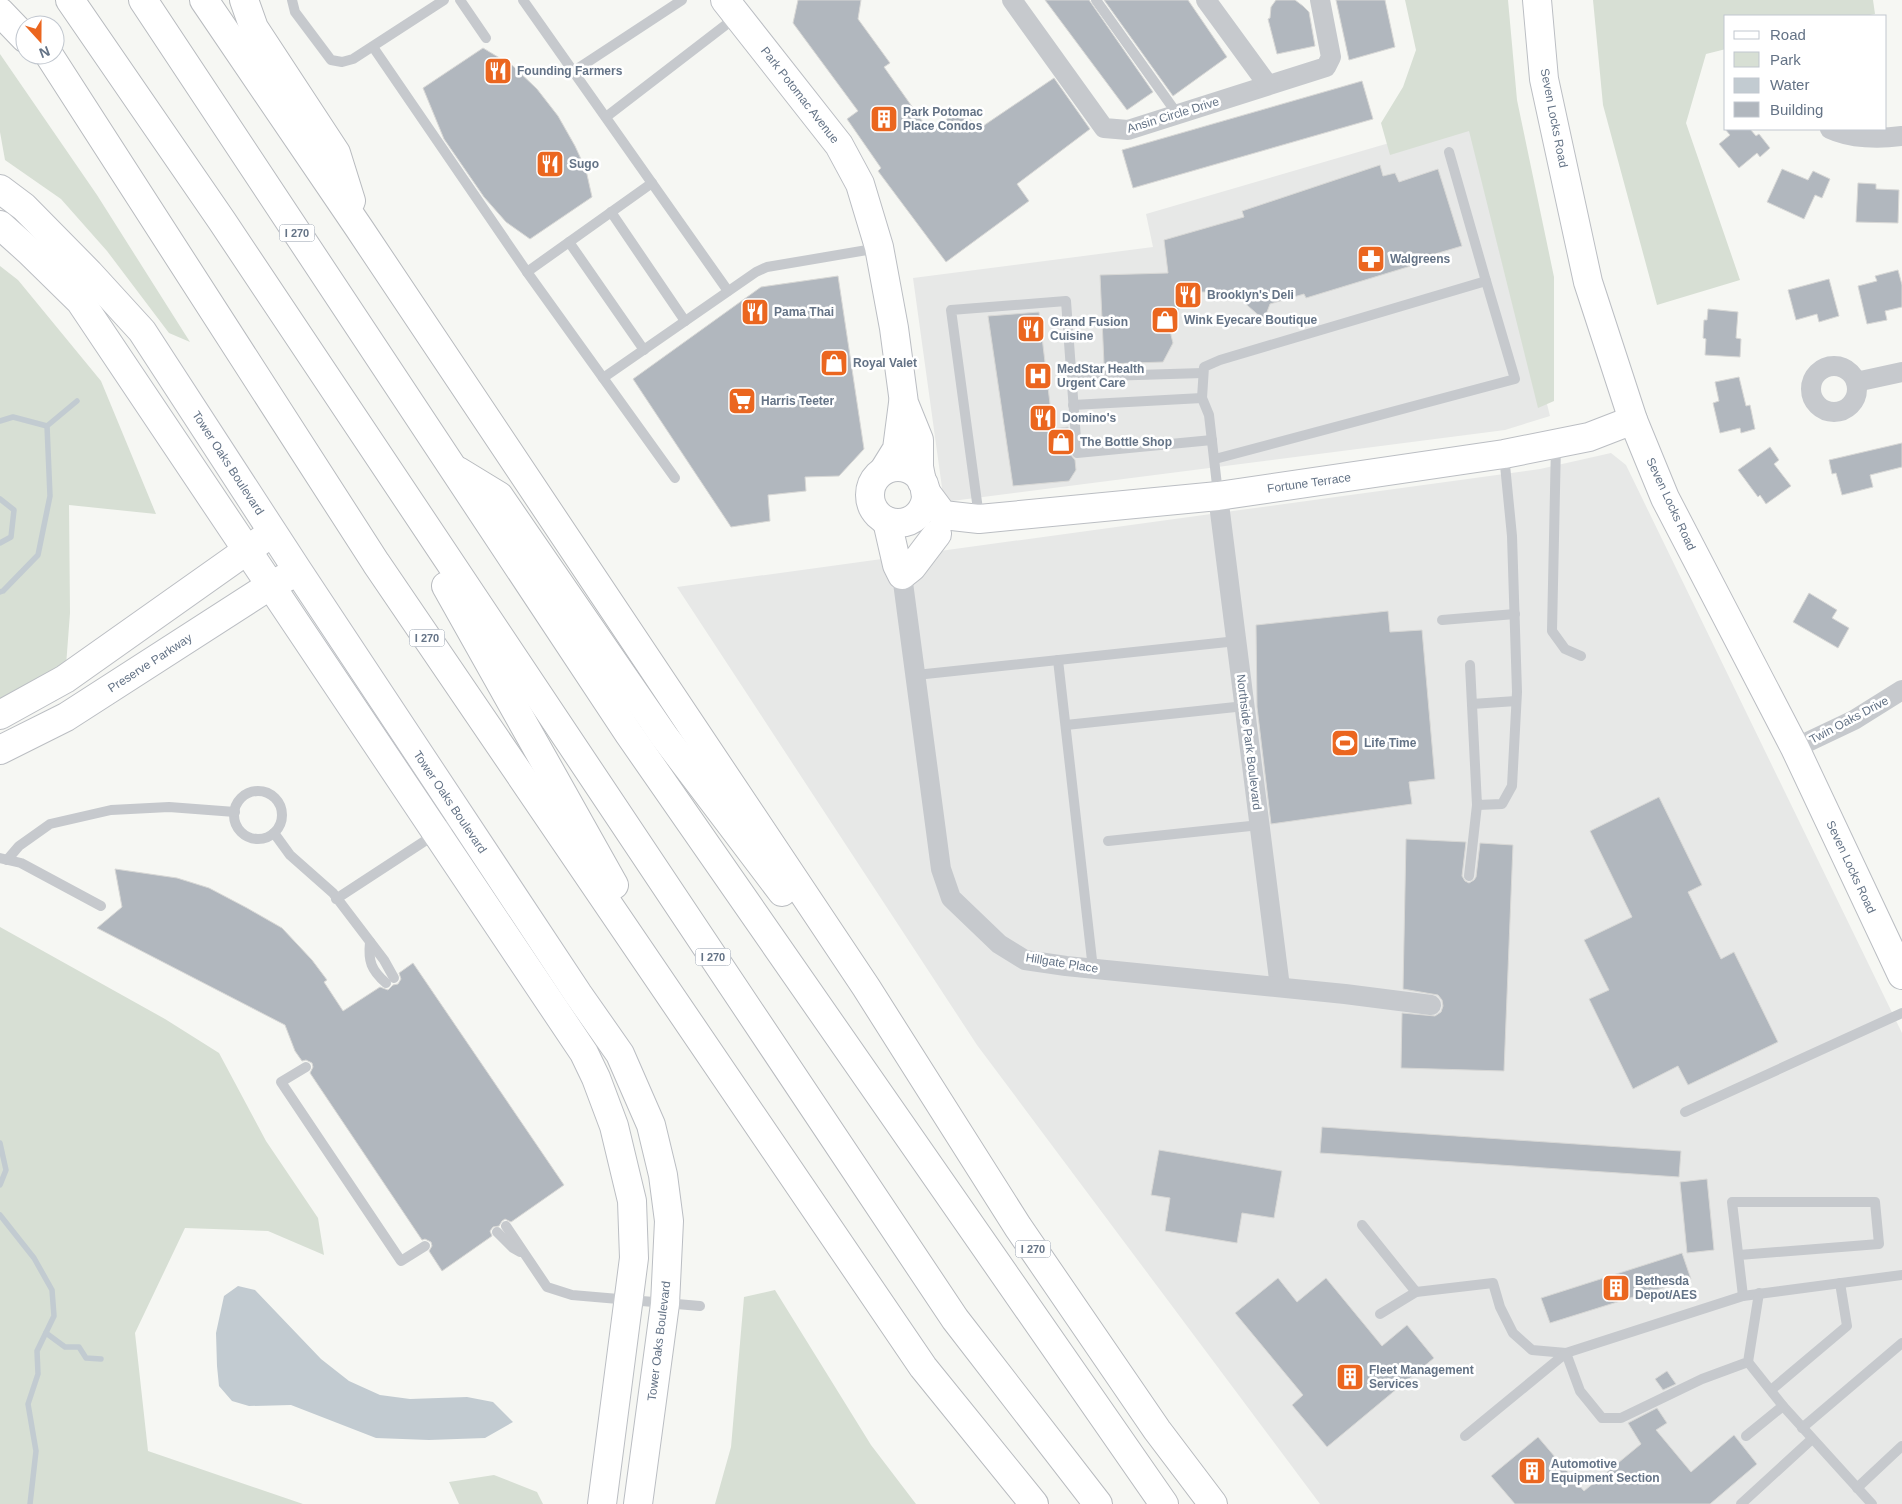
<svg xmlns="http://www.w3.org/2000/svg" width="1902" height="1504" font-family="Arial,sans-serif">
<style>
.built{fill:#e7e8e7}
.green{fill:#d7dfd4}
.water{fill:#c2cbd1}
.lines{fill:none;stroke-linecap:round;stroke-linejoin:round}
.stream{stroke:#c2cbd1;stroke-width:5.5}
.building{fill:#b1b7be;stroke:#d8d8d6}
.secondary-casing{stroke:#bbbec3;stroke-width:30}
.highway-casing{stroke:#b8bbbf;stroke-width:30}
.lane{stroke:#c6c9cd;stroke-width:10}
.street{stroke:#c6c9cd;stroke-width:20}
.secondary{stroke:#fff;stroke-width:28}
.highway{stroke:#fff;stroke-width:28}
.labels{text-anchor:middle;dominant-baseline:central;stroke-width:5;stroke-linejoin:round;paint-order:stroke}
.shield{fill:#fff;stroke:#929daa;stroke-width:1}
.shield-label{font-size:11px;font-weight:bold;fill:#647386}
.poi-label{font-size:12px;font-weight:bold;fill:#647386;stroke:#fff;text-anchor:start}
.street-label{font-size:12px;fill:#647386;stroke:#fff}
</style>
<rect width="100%" height="100%" fill="#f6f7f3"/>
<g class="built">
<polygon points="1475,118 1550,416 1505,430 944,502 913,278 1153,247 1146,214"/>
<polygon points="1611,453 1626,465 1902,1033 1902,1504 1320,1504 977,1045 677,587 1540,469"/>
</g>
<g class="green">
<polygon points="1405,0 1508,0 1517,100 1554,277 1554,401 1538,408 1469,131 1390,155 1381,123 1403,87 1416,50"/>
<polygon points="1593,0 1873,0 1875,14 1865,16 1726,16 1726,49 1706,54 1686,123 1740,280 1657,305 1603,105"/>
<polygon points="0,54 97,195 190,342 169,333 107,251 61,199 5,160 0,132"/>
<polygon points="0,266 18,280 101,381 156,514 69,505 70,613 65,679 0,715"/>
<polygon points="0,927 165,1019 219,1053 266,1141 318,1218 324,1255 268,1231 185,1228 135,1333 148,1451 303,1504 0,1504"/>
<polygon points="775,1290 871,1445 916,1504 715,1504 731,1447 744,1297"/>
<polygon points="494,1475 537,1492 543,1504 459,1504 449,1482"/>
</g>
<polygon class="water" points="238,1286 255,1290 321,1359 349,1381 380,1395 410,1399 467,1397 493,1402 513,1422 485,1438 429,1440 376,1438 291,1405 249,1406 232,1401 219,1386 217,1366 216,1333 224,1296"/>
<g class="lines">
<g class="stream">
<polyline points="0,421 13,417 47,426"/>
<polyline points="0,499 14,510 11,537 0,543"/>
<polyline points="0,592 3,591 38,555 50,496 47,426 77,401"/>
<polyline points="0,1143 6,1170 0,1185"/>
<polyline points="0,1215 34,1258 52,1290 54,1316 37,1351 38,1374 28,1404 36,1451 30,1504"/>
<polyline points="46,1333 65,1347 79,1347 86,1358 101,1359"/>
</g>
</g>
<g class="building">
<polygon points="798,0 861,0 858,19 890,63 884,67 930,132 955,113 983,126 1054,78 1090,129 1017,184 1029,201 946,262 878,171 881,168 847,119 858,111 793,23"/>
<polygon points="1045,0 1089,0 1153,92 1127,110"/>
<polygon points="1104,0 1188,0 1227,57 1173,96"/>
<polygon points="1276,0 1295,0 1303,6 1309,12 1315,46 1277,54 1268,19 1270,18 1271,7"/>
<polygon points="1336,0 1385,0 1395,47 1349,60"/>
<polygon points="483,48 513,66 537,89 558,116 575,146 586,170 592,197 530,239 506,222 484,197 444,139 423,88"/>
<polygon points="1362,81 1373,119 1133,188 1122,150"/>
<polygon points="1725,129 1750,129 1756,136 1759,134 1770,148 1760,157 1757,153 1739,168 1719,144 1730,135"/>
<polygon points="1380,165 1383,176 1395,173 1399,182 1438,169 1462,246 1425,257 1424,262 1306,298 1304,294 1270,304 1264,320 1232,292 1200,292 1179,309 1171,327 1171,335 1173,343 1163,362 1104,364 1100,275 1168,273 1164,240 1244,217 1242,211"/>
<polygon points="1782,169 1808,180 1813,171 1830,179 1822,198 1815,195 1804,219 1767,202"/>
<polygon points="1858,183 1876,184 1876,189 1899,190 1898,223 1856,222"/>
<polygon points="1898,270 1902,285 1902,307 1885,311 1887,320 1867,324 1858,286 1877,281 1875,276"/>
<polygon points="838,276 864,449 839,476 805,477 806,491 768,495 770,521 731,527 633,379 761,287"/>
<polygon points="1829,279 1839,316 1819,322 1817,314 1796,320 1788,290"/>
<polygon points="1708,309 1738,312 1736,338 1741,339 1740,357 1705,355 1706,339 1703,338 1704,320 1707,320"/>
<polygon points="1039,312 1053,429 1068,427 1070,454 1075,460 1076,470 1069,481 1013,486 988,316"/>
<polygon points="1739,377 1746,406 1750,405 1755,429 1741,433 1740,428 1720,433 1713,403 1719,401 1715,382"/>
<polygon points="1902,443 1902,467 1870,475 1873,487 1842,495 1836,473 1832,474 1829,460"/>
<polygon points="1770,447 1779,460 1774,464 1791,486 1766,504 1760,495 1758,497 1738,470"/>
<polygon points="1809,593 1837,610 1832,618 1849,628 1838,648 1793,622"/>
<polygon points="1388,611 1390,632 1422,630 1435,779 1409,782 1412,804 1271,824 1257,707 1256,625"/>
<polygon points="1659,797 1702,885 1688,892 1721,959 1734,952 1778,1042 1688,1085 1678,1066 1633,1089 1589,999 1609,990 1584,940 1632,917 1590,831"/>
<polygon points="1406,839 1466,842 1462,876 1465,881 1469,883 1474,880 1476,877 1480,843 1513,845 1504,1071 1401,1068 1402,1013 1435,1016 1441,1012 1443,1006 1442,1000 1438,995 1403,989"/>
<polygon points="115,869 177,878 209,888 247,908 282,928 312,960 327,980 324,982 343,1011 380,987 388,990 393,985 398,984 401,979 399,973 413,963 564,1185 511,1222 505,1219 502,1221 499,1226 493,1227 490,1231 492,1236 442,1271 429,1251 432,1246 431,1242 425,1239 422,1240 310,1073 313,1067 312,1063 306,1060 302,1061 295,1051 285,1025 97,928 122,907"/>
<polygon points="1322,1127 1681,1151 1679,1177 1320,1153"/>
<polygon points="1159,1150 1282,1171 1274,1218 1242,1213 1237,1243 1165,1231 1170,1198 1151,1195"/>
<polygon points="1707,1179 1714,1250 1687,1253 1680,1182"/>
<polygon points="1682,1253 1691,1279 1550,1323 1541,1298"/>
<polygon points="1278,1278 1297,1302 1326,1278 1382,1346 1407,1325 1434,1358 1327,1447 1292,1405 1303,1395 1235,1313"/>
<polygon points="1667,1371 1676,1384 1663,1390 1655,1379"/>
<polygon points="1657,1408 1667,1423 1656,1430 1691,1472 1734,1435 1757,1464 1710,1504 1515,1504 1491,1476 1538,1437 1584,1491 1641,1444 1628,1423"/>
</g>
<g class="lines">
<defs>
<g id="secondary">
<polyline points="725,0 839,145 860,184 879,247 894,328 904,403 919,440 919,467 922,482"/>
<polyline points="1537,0 1544,79 1588,282 1633,420 1665,498 1795,748 1902,975"/>
<polyline points="0,189 24,207 89,273 142,331 298,571 578,994 620,1054 651,1125 663,1175 669,1221 665,1304 638,1504"/>
<polyline points="0,225 29,251 80,301 584,1053 596,1078 614,1126 632,1201 634,1258 602,1504"/>
<circle cx="898" cy="495" r="28"/>
<polyline points="884,470 897,449 903,403"/>
<polyline points="925,491 943,515 979,519 1218,496 1504,454 1589,437 1633,420"/>
<polyline points="887,521 897,565 902,575 912,567 937,534"/>
<polyline points="0,715 65,679 263,539"/>
<polyline points="0,750 66,717 271,585 287,577"/>
</g>
<g id="highway">
<polyline points="70,0 222,221 955,1319 1098,1504"/>
<polyline points="143,0 629,734 1164,1504"/>
<polyline points="204,0 359,228 866,987 1018,1227 1157,1430 1213,1504"/>
<polyline points="244,0 254,28 336,153 351,201"/>
<polyline points="0,12 25,38"/>
<polyline points="49,55 376,563 923,1367 1034,1504"/>
<polyline points="458,471 499,496 664,736 782,892"/>
<polyline points="446,586 614,885"/>
</g>
</defs>
<use href="#secondary" class="secondary-casing"/>
<use href="#highway" class="highway-casing"/>
<g class="lane">
<polyline points="292,0 295,12 331,60 342,62 353,59 444,0"/>
<polyline points="460,0 486,38"/>
<polyline points="523,0 728,291"/>
<polyline points="1096,0 1178,115"/>
<polyline points="373,47 527,272 675,478"/>
<polyline points="574,71 682,0"/>
<polyline points="606,117 736,17"/>
<polyline points="1449,152 1486,281"/>
<polyline points="611,212 685,321"/>
<polyline points="569,242 644,350"/>
<polyline points="527,272 652,183"/>
<polyline points="1072,377 1203,373"/>
<polyline points="603,378 756,272 767,267 879,248"/>
<polyline points="1073,405 1202,398"/>
<polyline points="1556,444 1552,631 1565,649 1581,656"/>
<polyline points="1215,459 1515,379 1486,281 1220,360 1204,367 1202,398 1209,415 1218,494"/>
<polyline points="979,517 951,310 1066,301 1077,453 1212,440"/>
<polyline points="1442,620 1515,614"/>
<polyline points="1058,660 1093,969"/>
<polyline points="1470,665 1477,805 1502,804 1512,786 1517,692 1512,536 1504,455"/>
<polyline points="916,675 1237,641"/>
<polyline points="1472,704 1516,701"/>
<polyline points="1066,725 1245,706"/>
<circle cx="258" cy="815" r="24"/>
<polyline points="274,833 290,855 333,893 384,960 394,978"/>
<polyline points="1108,841 1260,825"/>
<polyline points="0,858 21,863 101,906"/>
<polyline points="7,860 19,846 50,824 111,810 169,807 235,812"/>
<polyline points="1469,876 1477,805"/>
<polyline points="336,899 460,818"/>
<path d="M370 942C368 961 371 970 386 983"/>
<polyline points="306,1067 281,1082 401,1261 425,1246"/>
<polyline points="1685,1112 1902,1013"/>
<polyline points="1362,1225 1416,1292"/>
<polyline points="506,1226 547,1287 572,1295 700,1306"/>
<polyline points="497,1232 513,1248 520,1252"/>
<polyline points="1739,1255 1879,1244 1875,1202 1732,1202 1743,1296"/>
<polyline points="1380,1314 1416,1292 1493,1283 1500,1307 1513,1333 1532,1350 1566,1353 1743,1296 1902,1275"/>
<polyline points="1771,1390 1847,1326 1840,1283"/>
<polyline points="1783,1406 1872,1504"/>
<polyline points="1802,1428 1902,1343"/>
<polyline points="1465,1436 1566,1353 1580,1391 1602,1418 1621,1418 1702,1379 1748,1362 1759,1293"/>
<polyline points="1746,1436 1783,1406 1748,1362"/>
<polyline points="1857,1488 1902,1446"/>
<polyline points="1741,1504 1812,1439"/>
</g>
<g class="street">
<polyline points="1012,0 1104,128 1128,130 1326,67 1331,57 1320,0"/>
<polyline points="1206,0 1268,85"/>
<path d="M1830 129C1851 139 1880 139 1902 136"/>
<circle cx="1834" cy="389" r="23"/>
<polyline points="1856,382 1902,372"/>
<polyline points="1218,496 1280,987"/>
<polyline points="902,575 941,869 951,898 999,944 1025,960 1066,966 1345,994 1431,1005"/>
<polyline points="1795,748 1854,720 1902,690"/>
</g>
<use href="#secondary" class="secondary"/>
<use href="#highway" class="highway"/>
</g>
<defs>
<symbol id="restaurant-square" viewBox="-11 -11 22 22"><rect x="-9" y="-9" width="18" height="18" rx="4" fill="#eb661f" stroke="#fff"/><path d="M-5-6h1v4h1v-4h1v4h1v-4h1v5L-1.5 .5V6h-2V.5L-5-1ZM5-6V6H3V1.5H1.5Q1.5-4 5-6Z" fill="#fff"/></symbol>
<symbol id="building-square" viewBox="-11 -11 22 22"><rect x="-9" y="-9" width="18" height="18" rx="4" fill="#eb661f" stroke="#fff"/><path d="M-4-6H4V6H1V3H-1V6H-4ZM-2.5-4.3h1.7v1.8h-1.7ZM.8-4.3h1.7v1.8H.8ZM-2.5-1h1.7V.8h-1.7ZM.8-1h1.7V.8H.8Z" fill="#fff"/></symbol>
<symbol id="pharmacy-square" viewBox="-11 -11 22 22"><rect x="-9" y="-9" width="18" height="18" rx="4" fill="#eb661f" stroke="#fff"/><path d="M-2-6h4v4h4v4h-4v4h-4v-4h-4v-4h4Z" fill="#fff"/></symbol>
<symbol id="shop-square" viewBox="-11 -11 22 22"><rect x="-9" y="-9" width="18" height="18" rx="4" fill="#eb661f" stroke="#fff"/><path d="M-5-2.5h2.3a2.7 3.5 0 0 1 5.4 0H5L5.5 6h-11ZM-1.5-2.5h3a1.5 2.3 0 0 0-3 0Z" fill="#fff"/></symbol>
<symbol id="hospital-square" viewBox="-11 -11 22 22"><rect x="-9" y="-9" width="18" height="18" rx="4" fill="#eb661f" stroke="#fff"/><path d="M-5-5h3v3.5h4V-5h3V5h-3V1.5h-4V5h-3Z" fill="#fff"/></symbol>
<symbol id="supermarket-square" viewBox="-11 -11 22 22"><rect x="-9" y="-9" width="18" height="18" rx="4" fill="#eb661f" stroke="#fff"/><path d="M-6-5.5h2.5l.6 2H6L4.5 2H-2.5L-4.4-4H-6ZM-1.5 3.2a1.3 1.3 0 1 0 .1 0ZM3 3.2a1.3 1.3 0 1 0 .1 0Z" fill="#fff"/></symbol>
<symbol id="stadium-square" viewBox="-11 -11 22 22"><rect x="-9" y="-9" width="18" height="18" rx="4" fill="#eb661f" stroke="#fff"/><path d="M0-5a6.5 5 0 1 0 0 10a6.5 5 0 1 0 0-10ZM-3.5-1.8h7v3.6h-7Z" fill="#fff"/></symbol>
</defs>
<g fill-rule="evenodd">
<use href="#restaurant-square" x="482" y="55" width="32" height="32"/>
<use href="#building-square" x="868" y="103" width="32" height="32"/>
<use href="#restaurant-square" x="534" y="148" width="32" height="32"/>
<use href="#pharmacy-square" x="1355" y="243" width="32" height="32"/>
<use href="#restaurant-square" x="1172" y="279" width="32" height="32"/>
<use href="#restaurant-square" x="739" y="296" width="32" height="32"/>
<use href="#shop-square" x="1149" y="304" width="32" height="32"/>
<use href="#restaurant-square" x="1015" y="313" width="32" height="32"/>
<use href="#shop-square" x="818" y="347" width="32" height="32"/>
<use href="#hospital-square" x="1022" y="360" width="32" height="32"/>
<use href="#supermarket-square" x="726" y="385" width="32" height="32"/>
<use href="#restaurant-square" x="1027" y="402" width="32" height="32"/>
<use href="#shop-square" x="1045" y="426" width="32" height="32"/>
<use href="#stadium-square" x="1329" y="727" width="32" height="32"/>
<use href="#building-square" x="1600" y="1272" width="32" height="32"/>
<use href="#building-square" x="1334" y="1361" width="32" height="32"/>
<use href="#building-square" x="1516" y="1455" width="32" height="32"/>
</g>
<g class="labels">
<g class="shield">
<rect x="279.5" y="224.5" width="35" height="17" rx="4"/>
<rect x="409.5" y="629.5" width="35" height="17" rx="4"/>
<rect x="695.5" y="948.5" width="35" height="17" rx="4"/>
<rect x="1015.5" y="1240.5" width="35" height="17" rx="4"/>
</g>
<g class="shield-label">
<text x="297" y="233">I 270</text>
<text x="427" y="638">I 270</text>
<text x="713" y="957">I 270</text>
<text x="1033" y="1249">I 270</text>
</g>
<g class="poi-label">
<text x="517" y="71">Founding Farmers</text>
<text x="903" y="112">Park Potomac<tspan x="903" dy="14">Place Condos</tspan></text>
<text x="569" y="164">Sugo</text>
<text x="1390" y="259">Walgreens</text>
<text x="1207" y="295">Brooklyn's Deli</text>
<text x="774" y="312">Pama Thai</text>
<text x="1184" y="320">Wink Eyecare Boutique</text>
<text x="1050" y="322">Grand Fusion<tspan x="1050" dy="14">Cuisine</tspan></text>
<text x="853" y="363">Royal Valet</text>
<text x="1057" y="369">MedStar Health<tspan x="1057" dy="14">Urgent Care</tspan></text>
<text x="761" y="401">Harris Teeter</text>
<text x="1062" y="418">Domino's</text>
<text x="1080" y="442">The Bottle Shop</text>
<text x="1364" y="743">Life Time</text>
<text x="1635" y="1281">Bethesda<tspan x="1635" dy="14">Depot/AES</tspan></text>
<text x="1369" y="1370">Fleet Management<tspan x="1369" dy="14">Services</tspan></text>
<text x="1551" y="1464">Automotive<tspan x="1551" dy="14">Equipment Section</tspan></text>
</g>
<g class="street-label">
<text transform="translate(800 95) rotate(52)">Park Potomac Avenue</text>
<text transform="translate(1173 115) rotate(-17)">Ansin Circle Drive</text>
<text transform="translate(1554 118) rotate(79)">Seven Locks Road</text>
<text transform="translate(228 463) rotate(57)">Tower Oaks Boulevard</text>
<text transform="translate(1309 483) rotate(-8)">Fortune Terrace</text>
<text transform="translate(1671 504) rotate(65)">Seven Locks Road</text>
<text transform="translate(150 663) rotate(-33)">Preserve Parkway</text>
<text transform="translate(1849 720) rotate(-28)">Twin Oaks Drive</text>
<text transform="translate(1249 742) rotate(83)">Northside Park Boulevard</text>
<text transform="translate(450 802) rotate(56)">Tower Oaks Boulevard</text>
<text transform="translate(1851 867) rotate(65)">Seven Locks Road</text>
<text transform="translate(1062 963) rotate(9)">Hillgate Place</text>
<text transform="translate(659 1341) rotate(-83)">Tower Oaks Boulevard</text>
</g>
</g>
<rect x="1724" y="15" width="162" height="115" fill="#ffffff" stroke="#c1c7cf"/>
<rect x="1734" y="31" width="25" height="8" fill="#ffffff" stroke="#c1c7cf"/>
<text x="1770" y="40" font-size="15" fill="#647386">Road</text>
<rect x="1734" y="52" width="25" height="15" fill="#d7dfd4" stroke="#c1c7cf"/>
<text x="1770" y="65" font-size="15" fill="#647386">Park</text>
<rect x="1734" y="78" width="25" height="15" fill="#c2cbd1" stroke="#c1c7cf"/>
<text x="1770" y="90" font-size="15" fill="#647386">Water</text>
<rect x="1734" y="102" width="25" height="15" fill="#b1b7be" stroke="#c1c7cf"/>
<text x="1770" y="115" font-size="15" fill="#647386">Building</text>
<g transform="translate(40 40) rotate(159)"><circle r="24" fill="#ffffff" stroke="#c1c7cf"/>
<path d="M0-4L9 19L0 12L-9 19Z" fill="#eb661f"/>
<text y="-8" font-size="14" font-weight="bold" text-anchor="middle" fill="#647386">N</text>
</g>
</svg>
